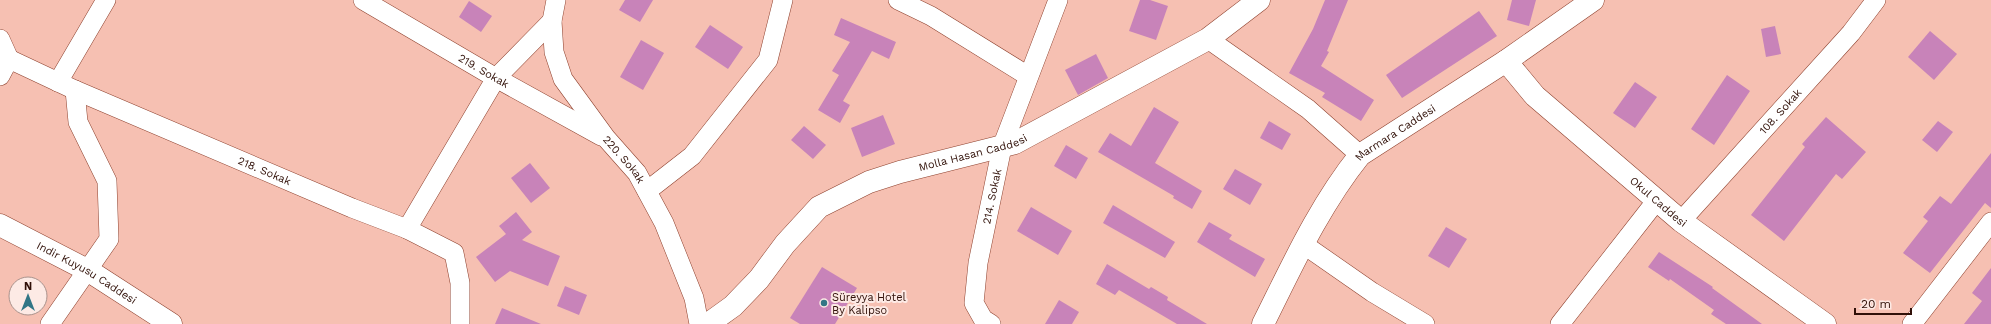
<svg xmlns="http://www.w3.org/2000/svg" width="1991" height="324" font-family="'Work Sans',sans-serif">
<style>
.building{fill:#c883b9}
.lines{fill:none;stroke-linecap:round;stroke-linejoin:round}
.minor-casing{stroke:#8e412e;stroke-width:20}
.tertiary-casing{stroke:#8e412e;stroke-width:23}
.minor{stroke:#fff;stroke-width:19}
.tertiary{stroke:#fff;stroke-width:22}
.poi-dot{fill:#327686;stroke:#fdeae5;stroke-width:1.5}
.labels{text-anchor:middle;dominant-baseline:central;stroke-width:4;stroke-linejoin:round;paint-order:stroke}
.street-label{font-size:11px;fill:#301008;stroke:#fdeae5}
.poi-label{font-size:11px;fill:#301008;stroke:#fdeae5;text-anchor:start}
</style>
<rect width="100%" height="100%" fill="#f6c0b2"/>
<g class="building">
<polygon points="625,0 653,0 640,22 619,10"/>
<polygon points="1140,0 1150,0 1168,6 1156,40 1129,31"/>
<polygon points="1325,0 1348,0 1327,51 1329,52 1321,66 1374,100 1361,121 1322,97 1325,93 1289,73 1313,29"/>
<polygon points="1512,0 1536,0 1529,26 1507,20"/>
<polygon points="469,1 492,16 481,32 459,17"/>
<polygon points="1479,11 1497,36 1402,98 1386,75"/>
<polygon points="841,18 896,42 889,59 872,51 843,101 850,105 840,123 818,110 839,75 832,71 850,42 834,35"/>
<polygon points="710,25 743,47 728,69 695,47"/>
<polygon points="1775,26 1781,54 1766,57 1761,29"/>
<polygon points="1930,31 1957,54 1934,80 1908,57"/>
<polygon points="641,40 664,53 643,90 620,77"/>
<polygon points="1096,54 1108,78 1078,95 1065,70"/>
<polygon points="1727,75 1750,91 1714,145 1691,129"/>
<polygon points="1635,82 1657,97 1635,128 1613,113"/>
<polygon points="1154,107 1179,122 1155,163 1202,191 1192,209 1173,198 1174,196 1098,152 1110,133 1131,146"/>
<polygon points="883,115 895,144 862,157 851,128"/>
<polygon points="1826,117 1866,152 1842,179 1836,174 1784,241 1751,215 1805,147 1802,144"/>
<polygon points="1269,121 1291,134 1282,150 1260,138"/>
<polygon points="1938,121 1953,132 1937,152 1922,140"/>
<polygon points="804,126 826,145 813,159 791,140"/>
<polygon points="1066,145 1088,158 1076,179 1054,166"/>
<polygon points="1991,153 1991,208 1985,203 1930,273 1903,253 1928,221 1923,217 1940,196 1951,204"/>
<polygon points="530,163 550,188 531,203 511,178"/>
<polygon points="1235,169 1262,184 1250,205 1223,189"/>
<polygon points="1113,205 1175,242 1165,258 1103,223"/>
<polygon points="1031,207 1072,231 1058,255 1017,231"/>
<polygon points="516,212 532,232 522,240 560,256 548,286 510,271 495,282 476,257 506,234 499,226"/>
<polygon points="1209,222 1232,235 1229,239 1265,259 1255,277 1197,242"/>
<polygon points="1446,227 1467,239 1449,268 1428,256"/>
<polygon points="1659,252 1713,287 1712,288 1762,324 1726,324 1711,314 1714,310 1670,279 1669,281 1648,267"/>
<polygon points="1107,264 1149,289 1151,287 1168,297 1167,300 1207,324 1177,324 1119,290 1115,295 1096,284"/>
<polygon points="822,267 857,288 835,324 800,324 790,318"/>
<polygon points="1991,268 1991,324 1964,324 1982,301 1972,293"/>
<polygon points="565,286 587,295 579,315 557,306"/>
<polygon points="1059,300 1079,312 1072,324 1045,324"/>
<polygon points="502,308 541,324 495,324"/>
</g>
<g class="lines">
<defs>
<g id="minor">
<path id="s1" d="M363 0 496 78 601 136"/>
<path id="s2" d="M556 0 552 21 554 52 563 79 606 138 637 173 664 223 694 298 699 324"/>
<polyline points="898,0 931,16 1028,76"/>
<polyline points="0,39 9,59"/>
<polyline points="1208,39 1308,109 1360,155"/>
<path id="s3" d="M9 59 75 90 352 208 407 229 454 253 460 283V324"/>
<polyline points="0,76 9,59"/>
<polyline points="58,82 106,0"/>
<polyline points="647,191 692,156 768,60 783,0"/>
<path id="s4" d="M1681 221 1851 33 1876 0"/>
<polyline points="407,229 496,78 552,21"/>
<polyline points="1303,244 1372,292 1425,324"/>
<polyline points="50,324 109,239 107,181 78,122 75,90"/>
<path id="s5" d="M991 324 983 319 974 303 978 263 1002 147 1058 0"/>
<polyline points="1560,324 1657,200"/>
<polyline points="1912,324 1991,222"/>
</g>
<g id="tertiary">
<path id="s6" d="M1506 61 1535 96 1681 221 1825 324"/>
<path id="s7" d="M0 225 89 271 171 324"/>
<path id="s8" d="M708 324 733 306 759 279 785 244 819 207 869 182 900 172 1015 143 1208 39 1259 0"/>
<path id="s9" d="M1263 324C1292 266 1319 206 1360 155L1506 61 1593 0"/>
</g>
</defs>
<use href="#minor" class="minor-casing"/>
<use href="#tertiary" class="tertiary-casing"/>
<use href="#minor" class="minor"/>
<use href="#tertiary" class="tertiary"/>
</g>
<circle class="poi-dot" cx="824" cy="303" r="4"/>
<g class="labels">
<g class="street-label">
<text stroke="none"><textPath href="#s1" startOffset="140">219. Sokak</textPath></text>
<text stroke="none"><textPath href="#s4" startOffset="148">108. Sokak</textPath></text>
<text stroke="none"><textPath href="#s9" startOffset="237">Marmara Caddesi</textPath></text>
<text stroke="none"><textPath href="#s8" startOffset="326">Molla Hasan Caddesi</textPath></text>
<text stroke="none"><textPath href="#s2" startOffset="182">220. Sokak</textPath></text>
<text stroke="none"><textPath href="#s3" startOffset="279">218. Sokak</textPath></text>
<text stroke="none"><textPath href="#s5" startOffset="136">214. Sokak</textPath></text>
<text stroke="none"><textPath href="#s6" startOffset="208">Okul Caddesi</textPath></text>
<text stroke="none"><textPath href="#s7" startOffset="99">Indir Kuyusu Caddesi</textPath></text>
</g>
<g class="poi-label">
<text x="832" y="297">Süreyya Hotel<tspan x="832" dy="13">By Kalipso</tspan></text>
</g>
</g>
<g transform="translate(28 296)"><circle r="19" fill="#fdeae5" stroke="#ab938d"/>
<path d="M0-3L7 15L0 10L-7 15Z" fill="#327686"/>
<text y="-6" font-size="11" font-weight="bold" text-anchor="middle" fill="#301008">N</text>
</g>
<path d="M1855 308v6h56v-6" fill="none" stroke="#301008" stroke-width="2"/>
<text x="1861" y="308" font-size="12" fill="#301008" stroke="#fdeae5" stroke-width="3" paint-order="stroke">20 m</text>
</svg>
